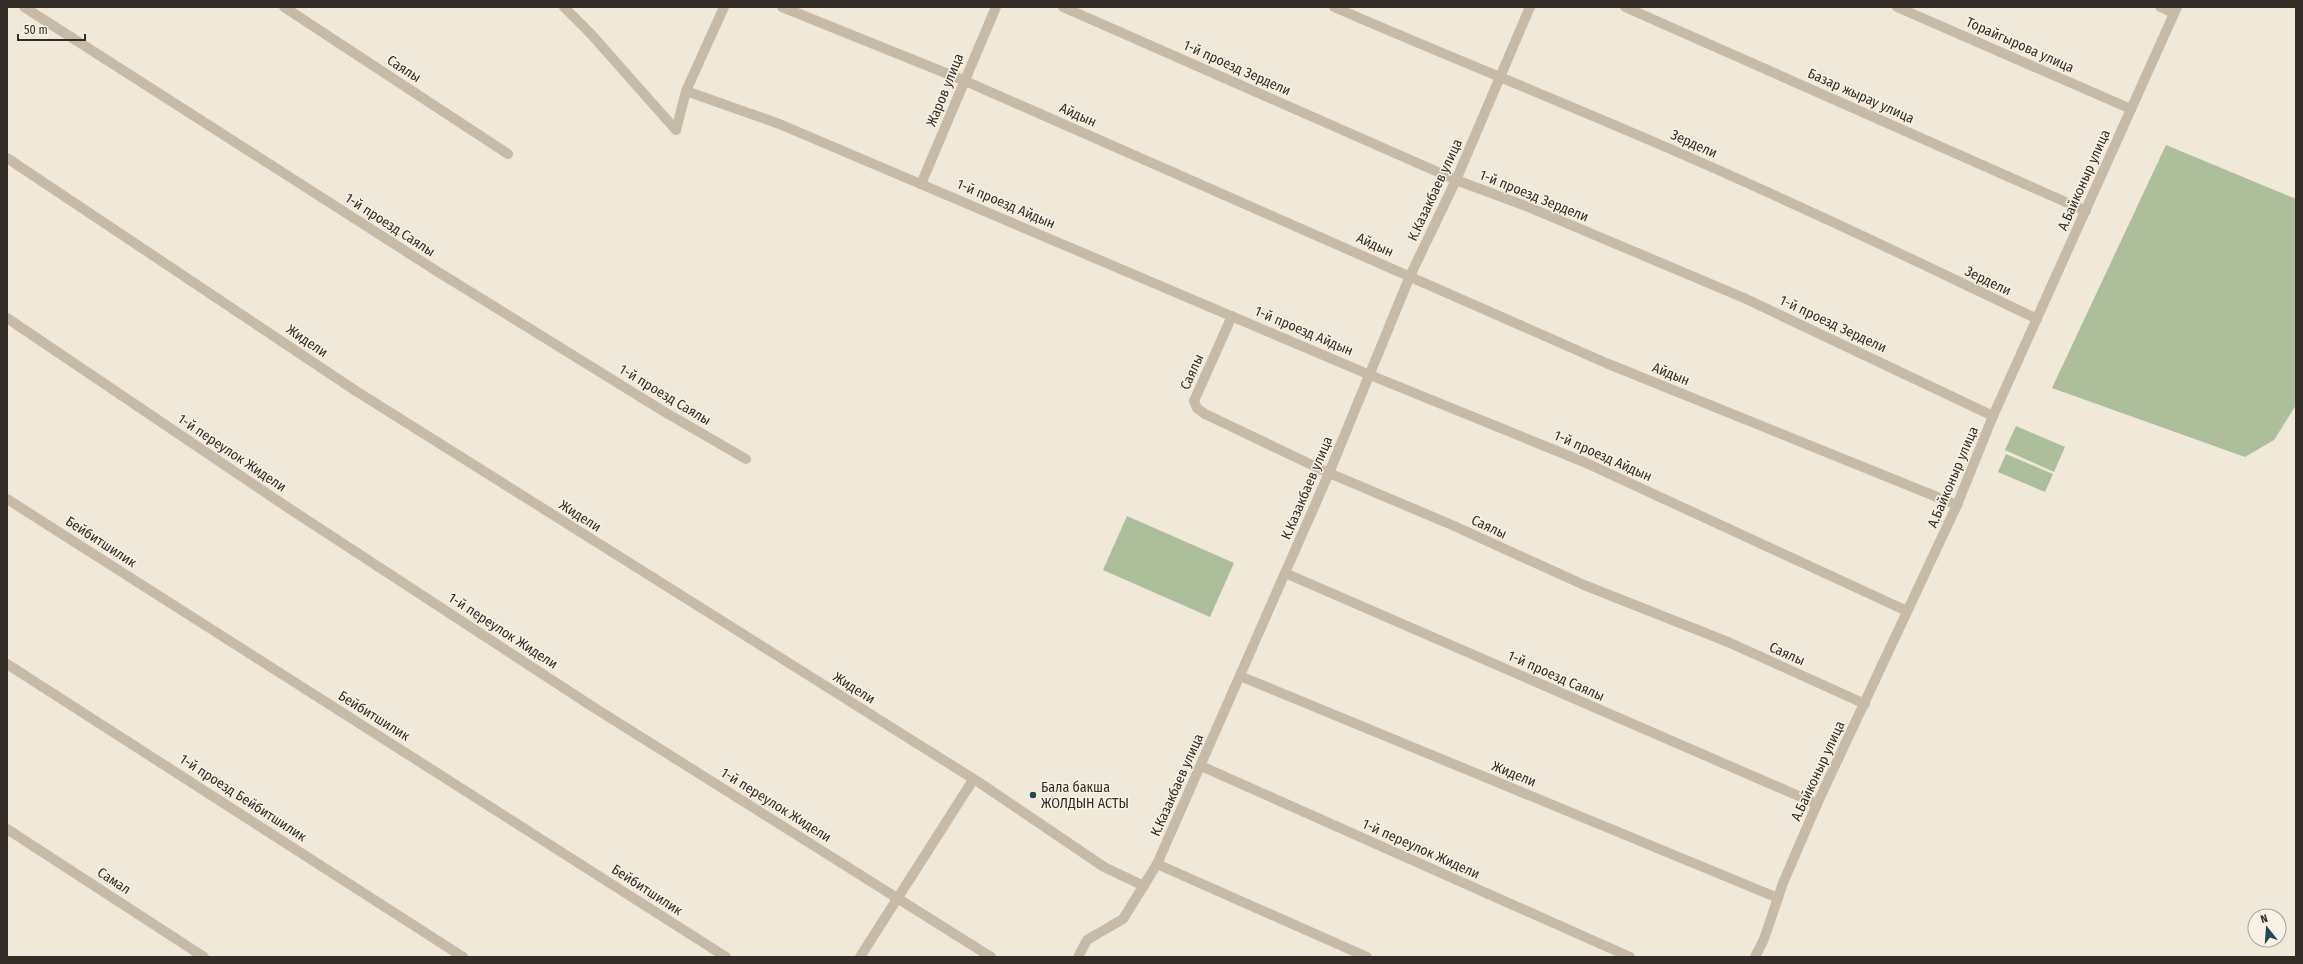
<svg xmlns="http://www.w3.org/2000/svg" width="2303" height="964" font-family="'Fira Sans Condensed',sans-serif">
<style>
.green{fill:#adbe9b}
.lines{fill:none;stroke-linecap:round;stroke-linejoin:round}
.minor{stroke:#c7bba7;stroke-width:10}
.poi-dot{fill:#1f4853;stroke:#f8f2e6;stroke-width:1.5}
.labels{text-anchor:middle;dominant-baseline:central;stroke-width:3;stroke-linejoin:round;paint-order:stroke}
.street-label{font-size:14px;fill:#342d27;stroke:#f8f2e6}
.poi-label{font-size:14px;fill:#342d27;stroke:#f8f2e6;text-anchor:start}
</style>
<rect width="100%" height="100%" fill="#f0e9da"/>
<g class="green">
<polygon points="2166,145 2296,199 2296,405 2274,440 2245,457 2052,388"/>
<polygon points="2016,426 2065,447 2054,472 2005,450"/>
<polygon points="2006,454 2053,474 2045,492 1998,472"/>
<polygon points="1127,516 1234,563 1210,617 1103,570"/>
</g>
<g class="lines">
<g class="minor">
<polyline points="24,7 435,270 663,411 746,459"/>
<polyline points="284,7 508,154"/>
<polyline points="564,7 590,33 676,130"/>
<polyline points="782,7 963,80 1606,363 1957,505"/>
<polyline points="1063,7 1456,180 1526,206 1744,298 1993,416"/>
<path d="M1334 7C1435 51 1538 92 1640 136 1774 193 1906 256 2037 319"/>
<polyline points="1625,7 2086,211"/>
<polyline points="1897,7 2131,109"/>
<polyline points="2160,7 2174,13"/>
<polyline points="686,91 777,123 1370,375 1584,462 1907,611"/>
<polyline points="676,130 686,91 724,7"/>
<polyline points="7,158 356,391 980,783 1104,867 1144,886"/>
<polyline points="921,184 996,7"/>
<polyline points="1232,316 1194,401 1197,408 1205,414 1329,473 1452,525 1584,585 1728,642 1865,704"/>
<polyline points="7,318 284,505 590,705 991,957"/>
<polyline points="7,499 726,957"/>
<polyline points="1285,573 1817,804"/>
<polyline points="7,664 463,957"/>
<polyline points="1240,676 1778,898"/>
<polyline points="1201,766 1630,957"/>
<polyline points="7,829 204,957"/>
<polyline points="1157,864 1367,957"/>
<polyline points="860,957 973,780"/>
<polyline points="1078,957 1087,940 1123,919 1157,864 1329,473 1410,276 1456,180 1530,7"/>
<polyline points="1755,957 1764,939 1783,883 1817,804 1957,505 1993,416 2177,7"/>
</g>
</g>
<circle class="poi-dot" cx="1033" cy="795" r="4"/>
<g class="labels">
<g class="street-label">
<text transform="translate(2020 45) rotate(24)">Торайгырова улица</text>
<text transform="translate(1237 68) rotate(24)">1-й проезд Зердели</text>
<text transform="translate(404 69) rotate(33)">Саялы</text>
<text transform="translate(945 90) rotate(-68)">Жаров улица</text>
<text transform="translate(1861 96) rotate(24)">Базар жырау улица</text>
<text transform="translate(1078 115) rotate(24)">Айдын</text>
<text transform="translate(1694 144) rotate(24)">Зердели</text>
<text transform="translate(2084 180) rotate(-66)">А.Байконыр улица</text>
<text transform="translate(1435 190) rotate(-65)">К.Казакбаев улица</text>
<text transform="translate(1534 196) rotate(22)">1-й проезд Зердели</text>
<text transform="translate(1006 204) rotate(23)">1-й проезд Айдын</text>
<text transform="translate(390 225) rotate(33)">1-й проезд Саялы</text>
<text transform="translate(1375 245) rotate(24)">Айдын</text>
<text transform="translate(1988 281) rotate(26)">Зердели</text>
<text transform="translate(1833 324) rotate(25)">1-й проезд Зердели</text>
<text transform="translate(1304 331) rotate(23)">1-й проезд Айдын</text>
<text transform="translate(307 341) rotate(34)">Жидели</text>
<text transform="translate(1192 372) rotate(-66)">Саялы</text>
<text transform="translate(1671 374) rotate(22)">Айдын</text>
<text transform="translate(665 395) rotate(31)">1-й проезд Саялы</text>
<text transform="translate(232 453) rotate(34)">1-й переулок Жидели</text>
<text transform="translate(1603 456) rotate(24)">1-й проезд Айдын</text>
<text transform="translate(1953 477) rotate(-67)">А.Байконыр улица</text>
<text transform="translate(1307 488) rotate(-67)">К.Казакбаев улица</text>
<text transform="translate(580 516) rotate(32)">Жидели</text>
<text transform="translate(1489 527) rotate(25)">Саялы</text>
<text transform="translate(101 542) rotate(33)">Бейбитшилик</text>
<text transform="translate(503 631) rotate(33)">1-й переулок Жидели</text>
<text transform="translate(1787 654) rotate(24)">Саялы</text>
<text transform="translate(1556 676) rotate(24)">1-й проезд Саялы</text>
<text transform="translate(854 688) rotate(32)">Жидели</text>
<text transform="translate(374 716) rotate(32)">Бейбитшилик</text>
<text transform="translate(1818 771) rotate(-65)">А.Байконыр улица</text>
<text transform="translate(1514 774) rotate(22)">Жидели</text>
<text transform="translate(1177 785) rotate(-66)">К.Казакбаев улица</text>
<text transform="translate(243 798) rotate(33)">1-й проезд Бейбитшилик</text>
<text transform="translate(776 805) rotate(32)">1-й переулок Жидели</text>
<text transform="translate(1421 849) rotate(24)">1-й переулок Жидели</text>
<text transform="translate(114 881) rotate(33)">Самал</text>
<text transform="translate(647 890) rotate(33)">Бейбитшилик</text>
</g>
<g class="poi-label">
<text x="1041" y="787">Бала бакша<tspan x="1041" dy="16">ЖОЛДЫН АСТЫ</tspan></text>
</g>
</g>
<rect width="2303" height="964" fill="none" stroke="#342d27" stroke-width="16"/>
<g transform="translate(2267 928) rotate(343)"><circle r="19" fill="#f8f2e6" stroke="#aaa39a"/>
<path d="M0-3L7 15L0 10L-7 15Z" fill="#1f4853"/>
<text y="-6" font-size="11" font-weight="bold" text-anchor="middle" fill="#342d27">N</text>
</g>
<path d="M18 34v6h67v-6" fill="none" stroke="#342d27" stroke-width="2"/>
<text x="24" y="34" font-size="12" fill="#342d27" stroke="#f8f2e6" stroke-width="3" paint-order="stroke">50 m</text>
</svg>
